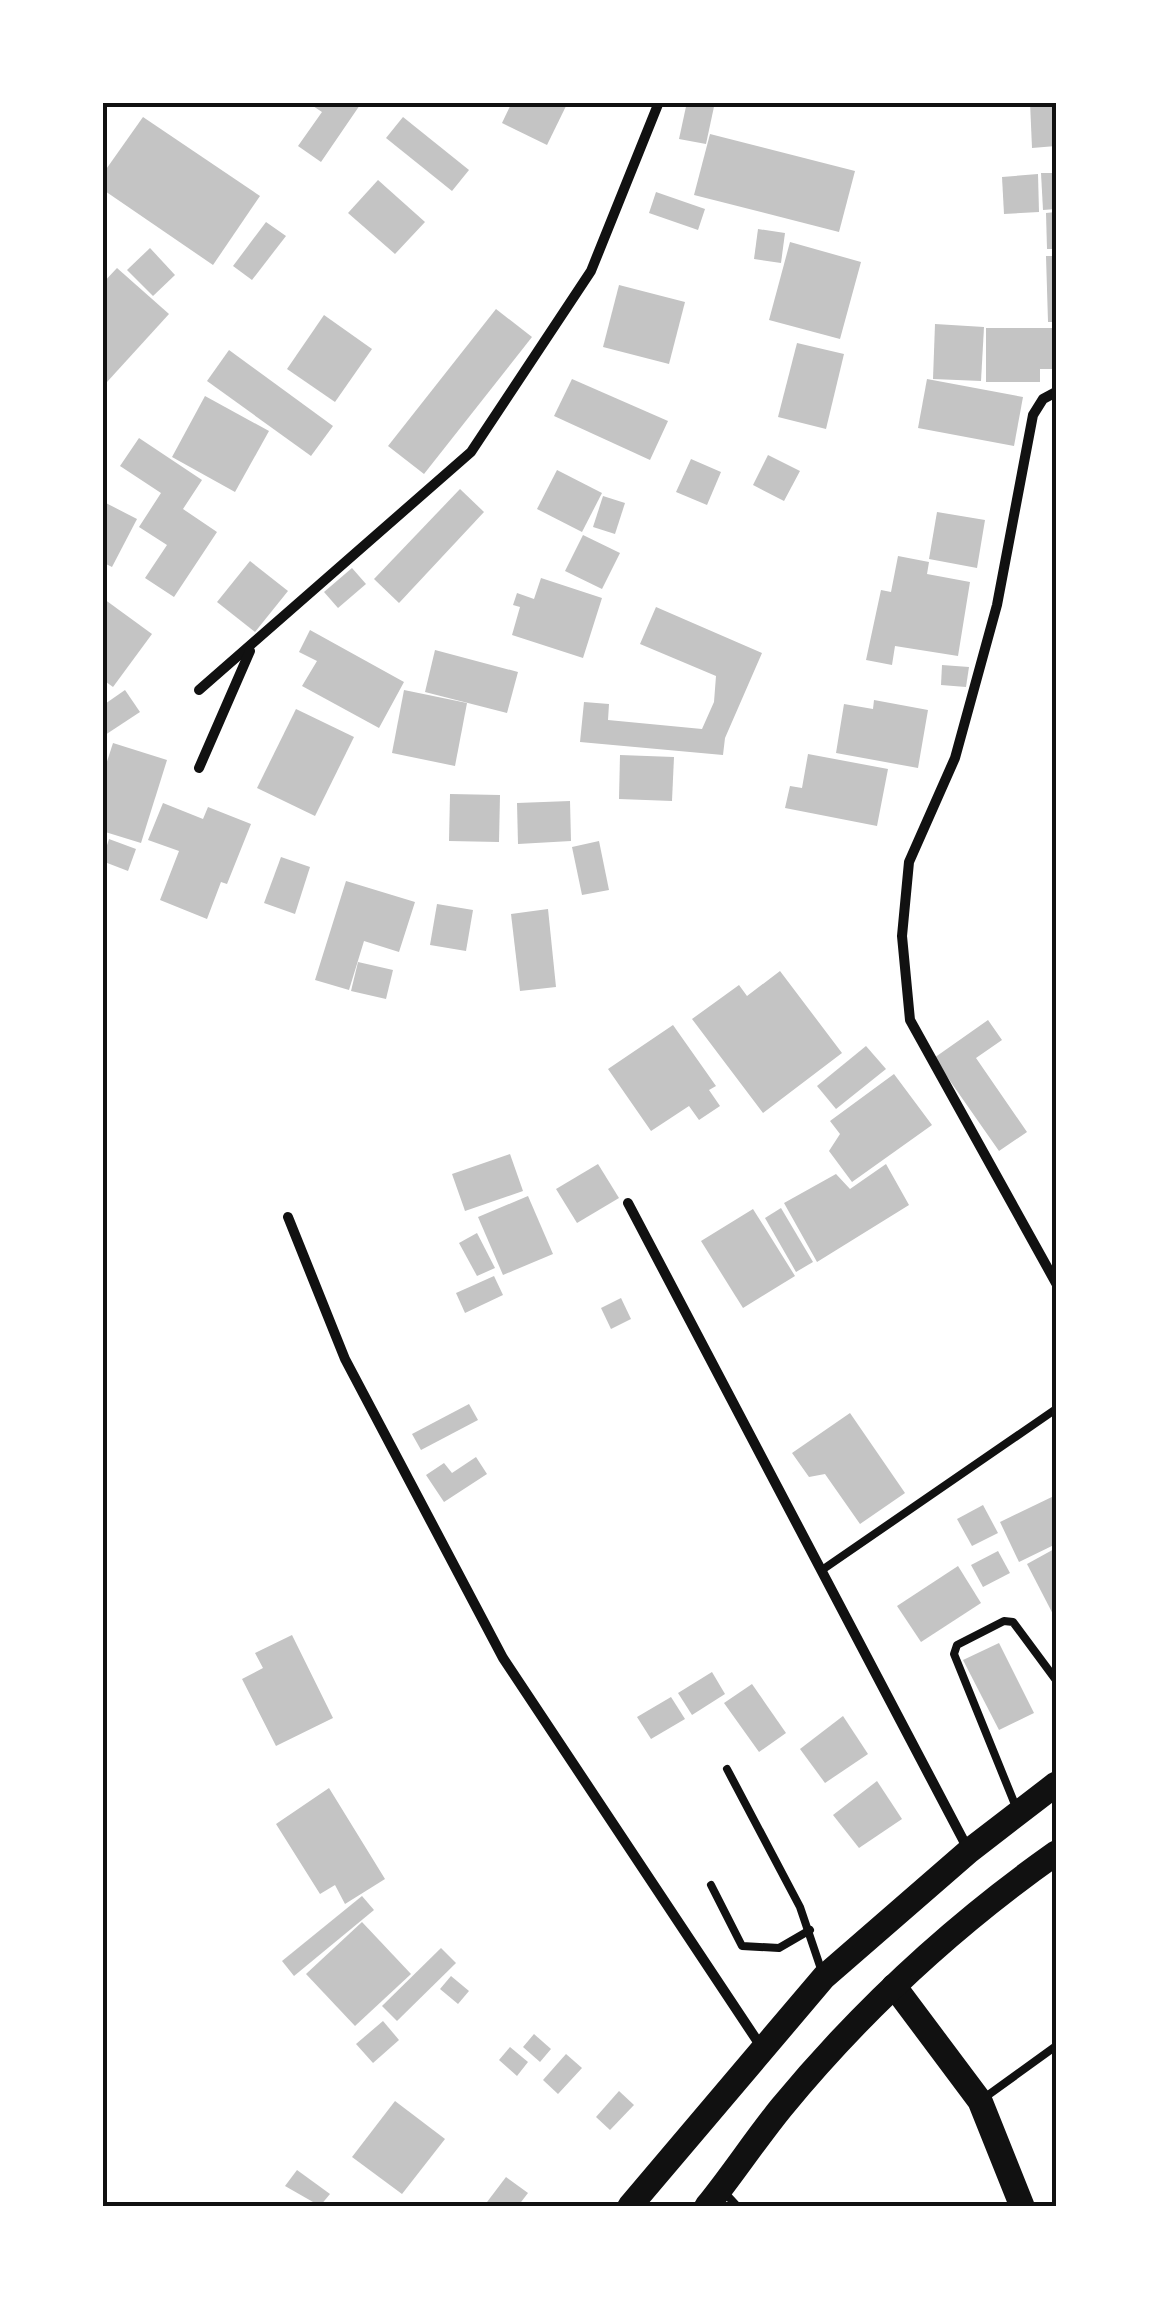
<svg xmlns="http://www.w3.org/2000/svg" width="1159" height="2309" font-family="Manrope,sans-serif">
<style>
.building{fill:#c4c4c4}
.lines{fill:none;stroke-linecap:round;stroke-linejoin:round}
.service{stroke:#111;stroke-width:8}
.minor{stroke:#111;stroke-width:10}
.primary{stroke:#111;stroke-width:25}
.neatline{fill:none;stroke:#111;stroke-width:4}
</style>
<rect width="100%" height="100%" fill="#fff"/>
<g class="building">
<polygon points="307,102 362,102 321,162 298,146 322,112"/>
<polygon points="512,102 568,102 547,145 502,123"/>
<polygon points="687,102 715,102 706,144 679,139"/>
<polygon points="1030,102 1056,102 1056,146 1032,148"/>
<polygon points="143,117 260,196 213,265 102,189 102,175"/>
<polygon points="403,117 469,170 452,191 386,138"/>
<polygon points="710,134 855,171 839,232 694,195"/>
<polygon points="1041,173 1056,173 1056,209 1043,210"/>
<polygon points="1038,174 1039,212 1004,214 1002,177"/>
<polygon points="378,180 425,222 395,254 348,213"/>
<polygon points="656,192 705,209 698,230 649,213"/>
<polygon points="1056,212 1056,249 1047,249 1046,213"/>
<polygon points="266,222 286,236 252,280 233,266"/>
<polygon points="758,229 785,233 781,263 754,259"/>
<polygon points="790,242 861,262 840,339 769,320"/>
<polygon points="150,248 175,275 153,296 127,270"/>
<polygon points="1046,256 1056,256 1056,322 1048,322"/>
<polygon points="117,268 169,314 107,382 102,377 102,284"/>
<polygon points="619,285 685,302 669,364 603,347"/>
<polygon points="496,309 532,337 424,474 388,446"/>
<polygon points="324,315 372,349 335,402 287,369"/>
<polygon points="935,324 984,327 981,381 933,379"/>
<polygon points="986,328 1056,328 1056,369 1040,369 1040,382 986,382"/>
<polygon points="797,343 844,354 826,429 778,417"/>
<polygon points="229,350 333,426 311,456 207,381"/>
<polygon points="572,379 668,421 650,460 554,416"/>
<polygon points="927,379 1023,397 1014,446 918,428"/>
<polygon points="205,396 269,431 235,492 172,457"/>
<polygon points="139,438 202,480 183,509 217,532 174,597 145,578 167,545 139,527 161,493 120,466"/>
<polygon points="768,455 800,471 784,501 753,485"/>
<polygon points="691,459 721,472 707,505 676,492"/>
<polygon points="557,470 602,493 582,532 537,509"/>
<polygon points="460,489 484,512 399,603 374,579"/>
<polygon points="603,496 625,503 615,534 593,527"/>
<polygon points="102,501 137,519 112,567 102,562"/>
<polygon points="937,512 985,520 977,568 929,559"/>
<polygon points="583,535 620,553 602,589 565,571"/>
<polygon points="898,556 929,562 927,574 970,582 958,656 895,646 892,665 866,660 881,590 891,592"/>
<polygon points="250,561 288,591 255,632 217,602"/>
<polygon points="352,568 366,584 338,608 324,592"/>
<polygon points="541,578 602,598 583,658 512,635 520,607 513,605 517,593 534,599"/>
<polygon points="104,599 152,634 113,687 102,679"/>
<polygon points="656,607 762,653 725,738 723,755 580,742 584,702 609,704 608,720 702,729 714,702 716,676 640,644"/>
<polygon points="310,630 404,682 379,728 302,686 317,661 299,652"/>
<polygon points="435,650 518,672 507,713 425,692"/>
<polygon points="942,665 969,667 966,687 941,685"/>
<polygon points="125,690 140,712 102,737 102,706"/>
<polygon points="404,690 467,703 455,766 392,753"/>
<polygon points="874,700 928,710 918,768 836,753 844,704 873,709"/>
<polygon points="296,709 354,737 315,816 257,788"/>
<polygon points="113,743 167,760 141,843 102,831 102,777"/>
<polygon points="808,754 888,769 877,826 785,808 790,786 802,788"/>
<polygon points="620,755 674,757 672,801 619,799"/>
<polygon points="450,794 500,795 499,842 449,841"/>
<polygon points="570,801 571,841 518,844 517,803"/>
<polygon points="163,803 203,819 208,807 251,824 227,884 221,882 207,919 160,900 179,851 148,840"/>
<polygon points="109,839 136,849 128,871 102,861"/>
<polygon points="599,841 609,890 582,895 572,847"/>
<polygon points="281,857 310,867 295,914 264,903"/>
<polygon points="346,881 415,902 399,952 364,941 349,990 315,980"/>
<polygon points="437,904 473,910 466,951 430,945"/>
<polygon points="548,909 556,987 520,991 511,914"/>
<polygon points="358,962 393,970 386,999 351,991"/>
<polygon points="780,971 842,1053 763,1113 692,1019 739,985 747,996"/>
<polygon points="988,1020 1002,1040 976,1058 1027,1132 999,1151 934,1058"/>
<polygon points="673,1025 716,1086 709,1090 720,1106 699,1120 689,1106 651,1131 608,1069"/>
<polygon points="866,1046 886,1069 836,1109 817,1086"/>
<polygon points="894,1074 932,1125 852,1182 829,1151 840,1134 830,1121"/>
<polygon points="510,1154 523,1191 465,1211 452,1174"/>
<polygon points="598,1164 619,1198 577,1223 556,1189"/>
<polygon points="886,1164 909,1205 817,1262 784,1203 836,1174 850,1189"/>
<polygon points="528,1196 553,1254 503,1275 478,1217"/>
<polygon points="781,1208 813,1262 796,1272 765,1218"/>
<polygon points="753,1209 795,1276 743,1308 701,1241"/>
<polygon points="477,1233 495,1268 477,1276 459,1243"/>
<polygon points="494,1276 503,1295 465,1313 456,1293"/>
<polygon points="621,1298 631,1319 611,1329 601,1308"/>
<polygon points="469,1404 478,1420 421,1450 412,1434"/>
<polygon points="850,1413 905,1493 860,1524 825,1474 809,1477 792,1453"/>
<polygon points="476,1457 487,1474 444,1502 426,1475 444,1463 452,1473"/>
<polygon points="1056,1495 1056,1544 1019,1562 1000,1522"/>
<polygon points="983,1505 998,1533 972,1546 957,1519"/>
<polygon points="1056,1548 1056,1620 1027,1564"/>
<polygon points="998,1551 1010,1573 983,1587 971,1565"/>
<polygon points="958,1566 981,1603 921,1642 897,1606"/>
<polygon points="292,1635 333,1718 276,1746 242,1679 263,1668 255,1653"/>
<polygon points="999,1643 1034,1713 999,1730 963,1660"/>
<polygon points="712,1672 725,1694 692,1715 678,1693"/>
<polygon points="752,1684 786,1733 759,1752 724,1703"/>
<polygon points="671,1697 685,1719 651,1739 637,1717"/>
<polygon points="843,1716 868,1754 825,1783 800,1749"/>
<polygon points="877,1781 902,1819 859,1848 833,1815"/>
<polygon points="329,1788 385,1879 345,1904 335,1885 320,1894 276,1824"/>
<polygon points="362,1896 374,1910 294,1976 282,1961"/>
<polygon points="362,1922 411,1974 355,2026 306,1974"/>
<polygon points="441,1948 456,1963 397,2021 382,2006"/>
<polygon points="451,1976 469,1991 458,2004 440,1989"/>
<polygon points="383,2021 399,2040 373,2063 356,2044"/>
<polygon points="534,2034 551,2049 540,2062 523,2047"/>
<polygon points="510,2047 528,2062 517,2076 499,2060"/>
<polygon points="566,2054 582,2068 558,2094 543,2080"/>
<polygon points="619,2091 634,2105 610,2130 596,2117"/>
<polygon points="395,2101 445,2139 402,2194 352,2157"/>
<polygon points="297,2170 330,2194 320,2206 285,2186"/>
<polygon points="506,2177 528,2193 518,2206 484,2206"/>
</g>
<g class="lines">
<g class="service">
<polyline points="822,1570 1056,1409"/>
<polyline points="727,1769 800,1907 822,1972"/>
<polyline points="1016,1807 954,1654 957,1645 1004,1621 1013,1622 1056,1680"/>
<polyline points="711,1885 742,1946 779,1948 810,1930"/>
<polyline points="984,2098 1056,2046"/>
<polyline points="724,2192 737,2206"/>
</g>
<g class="minor">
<polyline points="1056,392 1043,399 1033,415 997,605 955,758 909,862 902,936 910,1020 1056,1283"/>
<polyline points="199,690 471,452 591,271 659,102"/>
<polyline points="199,768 250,651"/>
<polyline points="628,1203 969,1851"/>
<polyline points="288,1217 345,1359 503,1658 762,2048"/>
</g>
<g class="primary">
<polyline points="894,1986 980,2101 1022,2206"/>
<polyline points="630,2206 824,1977 969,1851 1056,1784"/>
<path d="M707 2206C733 2174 755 2140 781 2108 860 2012 954 1925 1056 1853"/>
</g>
</g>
<rect width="1159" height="2309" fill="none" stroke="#ffffff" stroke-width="210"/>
<rect x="105" y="105" width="949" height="2099" class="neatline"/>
</svg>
